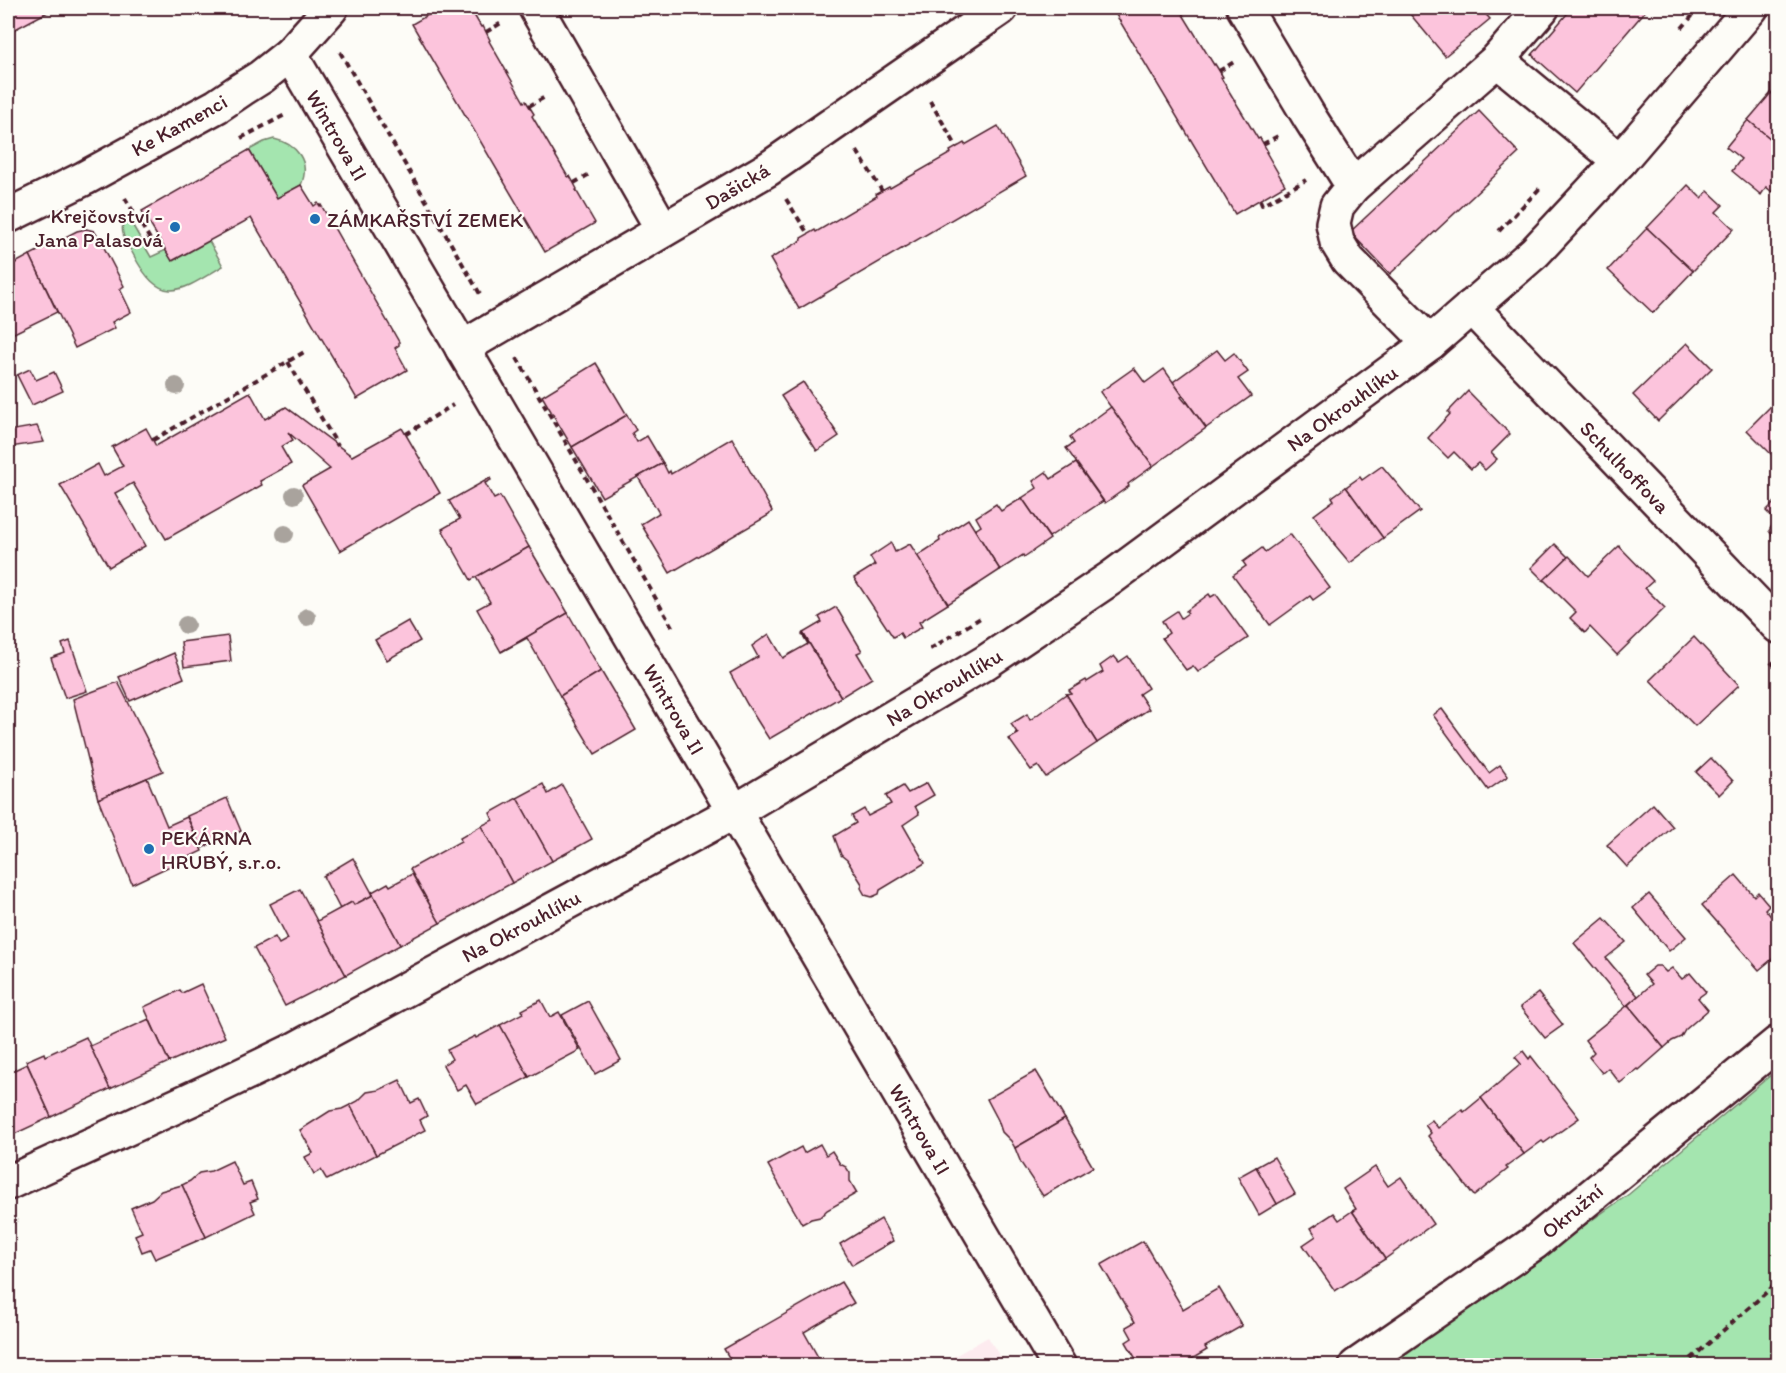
<svg xmlns="http://www.w3.org/2000/svg" width="1786" height="1373" font-family="Itim,sans-serif">
<style>
.built{fill:#fdebef}
.green{fill:#a4e5af;stroke:#77826d;stroke-width:1.5}
.building{fill:#fcc4dc;stroke:#4a1f2b;stroke-width:1.5}
.lines{fill:none;stroke-linecap:round;stroke-linejoin:round}
.minor-casing{stroke:#4a1f2b;stroke-width:38}
.path{stroke:#4a1f2b;stroke-width:4;stroke-dasharray:6 4.5;stroke-linecap:butt}
.minor{stroke:#fdfcf7;stroke-width:33}
.tree{fill:#a9a39d}
.poi-dot{fill:#1f6fb2;stroke:#fdfcf7;stroke-width:2}
.labels{text-anchor:middle;dominant-baseline:central;stroke-width:4.5;stroke-linejoin:round;paint-order:stroke}
.street-label{font-size:21px;fill:#4a1f2b;stroke:#fdfcf7}
.poi-label{font-size:21px;fill:#4a1f2b;stroke:#fdfcf7;text-anchor:start}
</style>
<rect width="100%" height="100%" fill="#fdfcf7"/>
<filter id="ink" filterUnits="userSpaceOnUse"><feTurbulence type="fractalNoise" baseFrequency=".0167" numOctaves="2"/><feDisplacementMap in="SourceGraphic" scale="12" xChannelSelector="R" yChannelSelector="G"/><feConvolveMatrix kernelMatrix="1 2 1 2 8 2 1 2 1" color-interpolation-filters="sRGB"/></filter>
<g filter="url(#ink)">
<polygon class="built" points="988,1337 1005,1365 939,1365"/>
<g class="green">
<path d="M274 139C297 144 311 162 301 185L277 198 249 150 264 142Z"/>
<path d="M129 219 151 257 166 250 173 261 209 241 223 266C180 292 161 308 133 254 128 244 120 235 123 224Z"/>
<polygon points="1778,1069 1778,1365 1383,1366 1629,1194"/>
</g>
<g class="building">
<polygon points="8,8 55,8 8,33"/>
<polygon points="440,8 470,8 481,27 483,26 490,40 489,41 524,102 526,101 529,106 534,114 532,116 568,177 570,176 577,189 576,190 595,223 545,252 412,24"/>
<polygon points="1112,8 1179,8 1214,65 1215,64 1223,77 1221,78 1258,139 1260,138 1268,152 1266,152 1285,185 1235,214"/>
<polygon points="1405,8 1480,8 1490,19 1445,56"/>
<polygon points="1572,8 1648,8 1575,93 1532,55"/>
<polygon points="1771,93 1778,99 1778,145 1748,120"/>
<polygon points="1479,111 1519,153 1390,274 1350,232"/>
<polygon points="1748,120 1778,145 1778,185 1772,192 1766,187 1761,195 1732,171 1741,159 1726,147"/>
<polygon points="998,126 1026,176 799,309 770,259 802,240 801,238 815,230 816,232 877,196 876,194 889,187 890,188 951,153 950,151 964,143 965,145"/>
<polygon points="249,150 277,198 301,185 314,206 318,203 320,206 321,205 399,342 399,345 395,348 407,370 357,399 251,218 172,261 142,211"/>
<polygon points="1688,185 1701,198 1708,191 1723,205 1716,212 1734,229 1693,271 1647,228"/>
<polygon points="1647,228 1693,271 1653,313 1608,270"/>
<polygon points="86,229 94,231 99,238 124,286 120,289 131,312 112,322 115,328 75,348 30,255 77,231"/>
<polygon points="30,255 57,312 8,336 8,267"/>
<polygon points="1687,343 1712,368 1658,421 1633,395"/>
<polygon points="1217,350 1225,360 1234,353 1248,372 1238,379 1251,396 1206,428 1173,382"/>
<polygon points="596,363 627,415 572,447 542,396"/>
<polygon points="1134,368 1145,383 1164,369 1183,396 1181,397 1186,403 1187,402 1206,428 1153,466 1100,392"/>
<polygon points="30,369 36,380 54,372 63,391 32,405 17,375"/>
<polygon points="803,382 839,436 817,451 781,396"/>
<polygon points="1468,391 1510,434 1491,453 1497,459 1485,470 1478,463 1471,469 1454,452 1448,458 1428,438 1450,414 1448,412"/>
<polygon points="250,392 265,419 286,407 352,456 402,428 440,493 340,551 302,485 330,469 288,432 293,440 281,447 291,464 260,481 262,485 166,539 133,483 115,493 145,546 109,567 60,485 98,464 104,476 123,466 112,447 146,428 156,446"/>
<polygon points="1778,399 1778,452 1775,449 1771,454 1747,430"/>
<polygon points="1111,407 1153,466 1128,484 1129,486 1105,503 1066,448 1074,443 1070,437"/>
<polygon points="627,415 636,430 632,433 637,442 647,436 663,463 602,497 572,447"/>
<polygon points="37,426 44,442 10,447 8,431"/>
<polygon points="732,438 772,511 769,515 670,573 641,524 659,513 638,477 663,463 668,473 670,471 671,474"/>
<polygon points="1076,463 1103,501 1049,537 1022,498 1037,488 1033,481 1046,472 1051,479"/>
<polygon points="1382,466 1420,511 1383,538 1346,487 1360,477 1362,480"/>
<polygon points="490,478 491,480 485,483 494,499 500,496 529,547 471,580 442,529 460,519 449,501"/>
<polygon points="1346,487 1383,538 1350,563 1334,544 1335,544 1314,515 1334,500 1332,497"/>
<polygon points="1022,498 1050,539 1024,557 1023,555 1000,570 975,530 981,526 976,517 996,504 1001,511"/>
<polygon points="1778,499 1778,542 1769,531 1775,520 1766,511"/>
<polygon points="968,519 1000,570 948,604 917,556 940,541 939,538"/>
<polygon points="1290,534 1330,588 1313,600 1310,596 1270,625 1233,575 1246,566 1243,562 1262,548 1265,552"/>
<polygon points="891,543 895,552 910,544 948,604 919,622 922,627 903,638 900,633 893,637 854,578 875,565 870,557"/>
<polygon points="1555,544 1568,557 1544,581 1531,568"/>
<polygon points="1619,546 1653,581 1645,588 1665,608 1617,655 1590,627 1585,633 1570,618 1576,612 1544,580 1569,556 1588,576"/>
<polygon points="529,547 568,613 501,652 477,609 490,602 476,577"/>
<polygon points="1209,594 1211,597 1216,594 1248,638 1198,672 1193,666 1186,670 1162,638 1169,633 1162,621 1177,611 1181,618 1188,613 1186,611"/>
<polygon points="836,607 862,651 857,653 872,678 841,697 803,633 822,622 819,617"/>
<polygon points="568,613 601,671 560,696 527,638 501,652"/>
<polygon points="408,621 420,641 387,660 375,640"/>
<polygon points="803,633 841,697 769,739 747,704 730,673 758,657 752,646 769,634 783,658 808,644 802,634"/>
<polygon points="228,636 231,661 184,667 181,642"/>
<polygon points="1694,637 1739,685 1695,726 1650,680"/>
<polygon points="70,641 87,691 65,698 51,658 65,653 62,644"/>
<polygon points="174,653 184,678 130,701 119,677"/>
<polygon points="1114,656 1119,662 1128,656 1148,688 1139,694 1149,709 1097,743 1066,694 1071,693 1069,690 1086,680 1087,682 1103,672 1100,666"/>
<polygon points="601,671 636,730 595,754 560,696"/>
<polygon points="118,682 163,771 98,799 73,699"/>
<polygon points="1066,694 1097,743 1046,777 1038,766 1031,770 1009,739 1018,734 1011,724 1027,714 1030,720"/>
<polygon points="1442,709 1489,773 1500,765 1508,776 1488,790 1433,715"/>
<polygon points="1711,758 1733,781 1719,795 1696,772"/>
<polygon points="147,778 167,826 187,817 202,851 132,884 98,799"/>
<polygon points="927,783 934,795 915,806 919,814 903,825 925,863 880,890 879,894 872,897 865,895 861,888 862,884 847,860 841,855 834,836 856,823 852,816 864,809 868,816 891,804 886,796 903,786 908,793"/>
<polygon points="543,784 548,794 562,785 592,839 552,861 517,798"/>
<polygon points="227,798 241,831 202,848 187,816"/>
<polygon points="517,798 552,861 512,883 481,826 493,820 490,813"/>
<polygon points="1653,804 1673,827 1627,867 1607,845"/>
<polygon points="481,826 512,883 440,923 410,869 461,841 460,838"/>
<polygon points="353,858 373,895 354,905 352,902 340,909 323,876"/>
<polygon points="412,874 440,923 400,945 372,892 388,883 390,886"/>
<polygon points="1736,875 1754,896 1758,892 1769,905 1765,909 1778,925 1778,954 1759,970 1702,905"/>
<polygon points="300,889 346,975 285,1006 254,948 275,937 279,944 288,939 270,904"/>
<polygon points="1649,894 1686,937 1669,951 1633,908"/>
<polygon points="373,895 400,945 346,975 317,921 352,902 354,905"/>
<polygon points="1604,918 1626,942 1606,958 1638,996 1626,1006 1574,943"/>
<polygon points="1655,966 1660,966 1666,972 1672,968 1682,979 1690,973 1706,992 1698,998 1708,1010 1685,1030 1681,1037 1672,1041 1664,1048 1628,1005 1652,984 1644,975"/>
<polygon points="201,984 225,1037 169,1062 144,1007 180,990 182,993"/>
<polygon points="1538,993 1563,1025 1545,1038 1520,1007"/>
<polygon points="541,1000 550,1017 559,1012 580,1050 529,1077 500,1025 523,1013 522,1010"/>
<polygon points="588,1001 621,1060 595,1074 562,1015"/>
<polygon points="1628,1005 1664,1048 1639,1070 1638,1069 1620,1083 1608,1068 1602,1073 1589,1057 1594,1052 1585,1040"/>
<polygon points="149,1019 169,1062 110,1089 90,1046"/>
<polygon points="500,1025 529,1077 477,1104 466,1085 457,1090 443,1065 452,1059 447,1050 475,1036 476,1038"/>
<polygon points="86,1037 110,1089 51,1117 26,1061 44,1053 45,1056"/>
<polygon points="1523,1051 1529,1059 1531,1056 1579,1118 1544,1143 1542,1141 1524,1154 1481,1098 1521,1064 1515,1057"/>
<polygon points="27,1064 51,1117 8,1137 8,1073"/>
<polygon points="1036,1071 1065,1119 1015,1148 1011,1141 1002,1132 998,1120 987,1099"/>
<polygon points="400,1080 411,1103 419,1099 427,1116 420,1120 425,1130 376,1155 350,1105 358,1101 367,1092 379,1090"/>
<polygon points="1481,1098 1524,1154 1506,1167 1508,1169 1474,1196 1428,1136 1431,1133 1425,1125 1432,1120 1438,1128 1462,1110 1464,1112"/>
<polygon points="350,1105 376,1155 327,1180 321,1170 314,1174 305,1157 313,1153 300,1130 330,1111 342,1109"/>
<polygon points="1065,1119 1093,1167 1043,1196 1021,1163 1015,1148"/>
<polygon points="820,1144 826,1155 832,1151 840,1164 846,1167 850,1173 850,1181 857,1193 827,1210 820,1217 811,1219 802,1224 768,1165 801,1147 804,1153"/>
<polygon points="1274,1157 1295,1194 1277,1204 1256,1167"/>
<polygon points="232,1161 243,1185 251,1182 258,1199 250,1202 255,1213 206,1237 182,1185 190,1181 199,1173 211,1171"/>
<polygon points="1256,1167 1277,1204 1259,1215 1238,1177"/>
<polygon points="1375,1167 1388,1186 1401,1177 1433,1224 1385,1259 1352,1211 1356,1209 1343,1189"/>
<polygon points="182,1185 206,1237 155,1259 150,1249 142,1252 135,1235 142,1232 131,1208 152,1199 161,1191"/>
<polygon points="1352,1211 1385,1259 1335,1291 1303,1245 1316,1236 1311,1228 1334,1213 1339,1220"/>
<polygon points="881,1219 893,1241 852,1265 840,1244"/>
<polygon points="1143,1241 1183,1309 1219,1288 1242,1326 1205,1347 1207,1350 1180,1366 1140,1366 1126,1342 1132,1338 1126,1327 1135,1322 1101,1265"/>
<polygon points="841,1282 854,1303 804,1332 823,1366 734,1366 724,1349"/>
</g>
<g class="lines">
<defs>
<g id="minor">
<polyline points="536,8 663,230"/>
<polyline points="1244,8 1310,118 1353,186 1497,60 1542,8"/>
<polyline points="290,54 1059,1366"/>
<polyline points="1497,60 1620,161"/>
<polyline points="1353,186 1337,206 1333,223 1337,242 1348,260 1430,343"/>
<polyline points="8,216 85,178 217,106 242,89 261,77 290,54 331,8"/>
<polyline points="1471,307 1778,626"/>
<polyline points="462,348 768,169 1001,8"/>
<polyline points="8,1183 213,1089 288,1053 734,812 986,662 1111,578 1430,343 1535,252 1620,161 1751,8"/>
<polyline points="1356,1366 1534,1243 1778,1043"/>
</g>
</defs>
<use href="#minor" class="minor-casing"/>
<g class="path">
<polyline points="1682,28 1699,8"/>
<polyline points="486,32 503,22"/>
<polyline points="340,52 480,294"/>
<polyline points="1219,71 1234,62"/>
<polyline points="930,101 957,147"/>
<polyline points="529,106 545,97"/>
<polyline points="241,138 285,115"/>
<polyline points="1263,144 1278,136"/>
<polyline points="857,151 882,191"/>
<polyline points="574,183 588,175"/>
<polyline points="125,198 153,244 160,240"/>
<polyline points="786,199 808,234"/>
<polyline points="1260,200 1262,205 1306,180"/>
<polyline points="1499,231 1542,186"/>
<polyline points="517,358 674,630"/>
<polyline points="288,362 338,446"/>
<polyline points="406,434 453,405"/>
<polyline points="153,440 306,351"/>
<polyline points="930,649 982,617"/>
<polyline points="1771,662 1778,669"/>
<polyline points="8,1225 18,1221"/>
<polyline points="1309,1366 1319,1359"/>
<polyline points="1683,1366 1778,1282"/>
</g>
<use href="#minor" class="minor"/>
</g>
<g class="tree">
<circle cx="176" cy="386" r="9"/>
<circle cx="294" cy="495" r="9"/>
<circle cx="285" cy="534" r="9"/>
<circle cx="307" cy="617" r="9"/>
<circle cx="186" cy="625" r="9"/>
</g>
</g>
<g class="poi-dot">
<circle cx="315" cy="219" r="6"/>
<circle cx="175" cy="227" r="6"/>
<circle cx="149" cy="849" r="6"/>
</g>
<g class="labels">
<g class="street-label">
<text transform="translate(179 125) rotate(-29)">Ke Kamenci</text>
<text transform="translate(337 135) rotate(60)">Wintrova II</text>
<text transform="translate(737 186) rotate(-31)">Dašická</text>
<text transform="translate(1342 408) rotate(-36)">Na Okrouhlíku</text>
<text transform="translate(1625 467) rotate(46)">Schulhoffova</text>
<text transform="translate(944 687) rotate(-31)">Na Okrouhlíku</text>
<text transform="translate(674 709) rotate(60)">Wintrova II</text>
<text transform="translate(521 926) rotate(-28)">Na Okrouhlíku</text>
<text transform="translate(920 1129) rotate(60)">Wintrova II</text>
<text transform="translate(1572 1211) rotate(-40)">Okružní</text>
</g>
<g class="poi-label">
<text x="163" y="215" text-anchor="end">Krejčovství -<tspan x="163" dy="24">Jana Palasová</tspan></text>
<text x="327" y="219">ZÁMKAŘSTVÍ ZEMEK</text>
<text x="161" y="837">PEKÁRNA<tspan x="161" dy="24">HRUBÝ, s.r.o.</tspan></text>
</g>
</g>
<rect width="1786" height="1373" fill="none" stroke="#fdfcf7" stroke-width="30"/>
<rect x="15" y="15" width="1756" height="1343" fill="none" stroke="#4a1f2b" stroke-width="2" filter="url(#ink)"/>
</svg>
